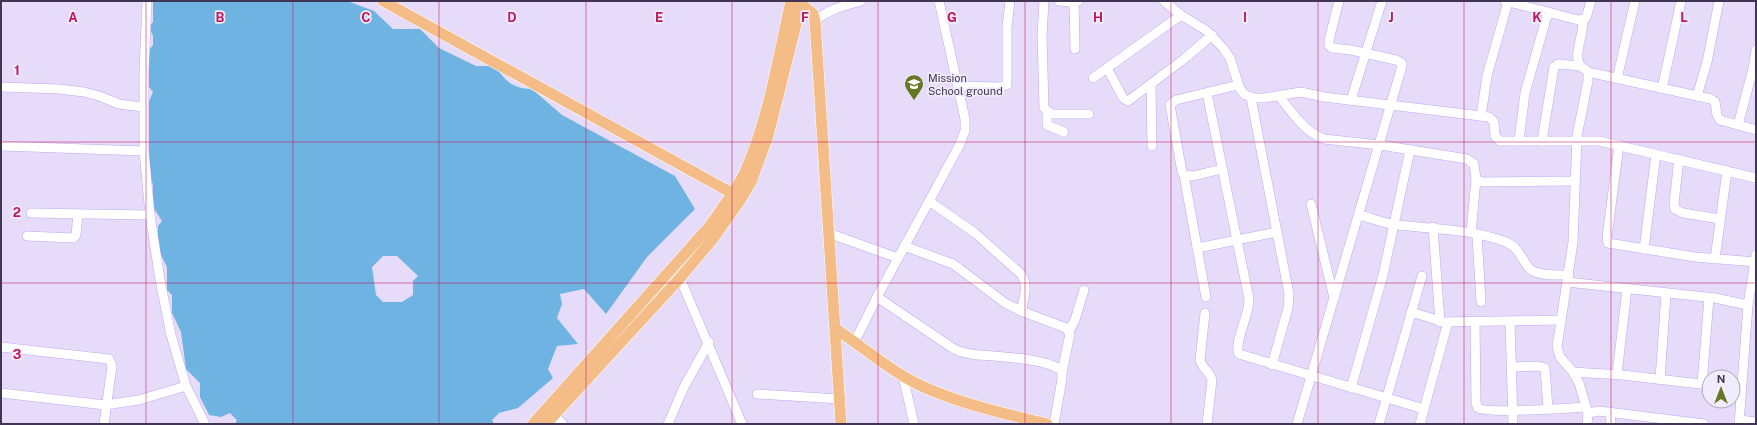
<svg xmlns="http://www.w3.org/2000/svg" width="1757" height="425" font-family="'Public Sans',sans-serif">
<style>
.water{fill:#6fb3e3;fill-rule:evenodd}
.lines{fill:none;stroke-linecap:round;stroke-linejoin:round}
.minor-casing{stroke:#c0a7ef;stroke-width:10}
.major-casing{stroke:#fff;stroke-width:12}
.minor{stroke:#fff;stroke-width:9}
.major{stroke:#f4bc86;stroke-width:11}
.grid{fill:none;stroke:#c2185b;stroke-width:1;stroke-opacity:0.55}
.labels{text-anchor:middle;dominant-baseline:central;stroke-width:3.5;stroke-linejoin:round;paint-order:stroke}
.poi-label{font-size:11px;fill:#403653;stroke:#f1ecfb;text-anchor:start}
.grid-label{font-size:13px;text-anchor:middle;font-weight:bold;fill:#c2185b;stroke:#f1ecfb;stroke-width:3.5;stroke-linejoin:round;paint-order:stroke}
</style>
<rect width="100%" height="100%" fill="#e6dcfa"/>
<path class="water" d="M153 1H347L374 11 393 29H420L439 48 476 66H495C505 81 513 89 532 89L562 115 675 176 695 209 647 257 606 314 584 289 560 294 562 304 557 318 578 344 557 346 548 369 553 378 518 408 499 413 492 420 494 424H235L237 420 230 413 221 417 209 415 200 397V383L186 369 181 332 172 313V295L167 290V267L158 249V226L162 221 153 207V184L149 179V101L153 92 149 87V50L153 45V36L149 27 153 22ZM383 256H397L418 276 413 281V295L402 302H383L376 295 372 267Z"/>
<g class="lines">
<defs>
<g id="minor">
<polyline points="147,1 144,72 144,151 150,215 160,280 171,335 186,386 205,424"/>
<polyline points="1044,1 1042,35 1044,108 1052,114 1089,114"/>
<polyline points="1059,1 1070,2 1078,1"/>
<polyline points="1164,1 1181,15 1207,31 1223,48 1230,58 1240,89 1245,95 1255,98 1264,98 1301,92 1324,97 1489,117 1494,122 1495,136 1500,141 1599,141 1756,178"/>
<polyline points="1505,1 1578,20 1586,18 1591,1"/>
<polyline points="1074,2 1075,49"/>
<path d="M1583 20C1584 32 1574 54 1579 63 1580 67 1585 69 1588 72V81L1577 136 1573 242 1557 347 1560 357 1573 372 1579 383 1588 413 1587 424"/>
<path d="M815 21C828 9 844 6 861 1"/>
<polyline points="1107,68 1123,98 1128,101 1184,59 1212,35"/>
<polyline points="1588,72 1711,99 1715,102 1717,115 1720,120 1756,130"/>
<polyline points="1093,78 1181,15"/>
<polyline points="1617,79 1635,1"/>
<polyline points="1151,85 1152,146"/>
<polyline points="958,86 1000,87 1007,85 1007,27 1010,1"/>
<polyline points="1,87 59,89 84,92 99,96 119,104 143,107"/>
<polyline points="1662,89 1681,1"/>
<path d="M1207 93 1249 299C1250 314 1233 344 1239 354L1424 409"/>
<path d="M1279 96C1292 112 1303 131 1324 139L1380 145 1467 159 1474 164 1476 179 1482 182 1575 181"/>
<polyline points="1697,96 1707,62 1719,1"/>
<polyline points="1251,98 1289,294 1288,308 1272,365"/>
<polyline points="1351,100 1382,1"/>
<polyline points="1047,111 1047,125 1064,132"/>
<polyline points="1481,116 1487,76 1508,2"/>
<polyline points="1738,125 1753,69 1756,50"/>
<polyline points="1519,141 1525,93 1548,12"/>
<polyline points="1542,141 1554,67 1558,64 1580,66"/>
<polyline points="1619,145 1607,237 1608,243 1695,257 1756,262"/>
<polyline points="1,146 144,151"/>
<polyline points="1679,159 1674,203 1675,209 1683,213 1720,219"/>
<polyline points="1222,169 1193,176 1184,175 1182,172 1170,105 1176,100 1238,85"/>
<polyline points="1184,175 1206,297"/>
<path d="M929 201 975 233 1021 274C1029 286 1024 298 1021 311"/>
<polyline points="1311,204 1334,298"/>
<polyline points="31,213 150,215"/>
<path d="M1359 215C1372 218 1385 224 1398 225 1434 229 1472 229 1506 242 1523 249 1523 268 1535 272 1545 276 1558 275 1569 275"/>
<polyline points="1433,227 1440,322"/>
<polyline points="828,233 898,258"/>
<polyline points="1471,233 1476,179"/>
<polyline points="1477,235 1481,302"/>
<polyline points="27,236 73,238 76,235 78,214"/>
<polyline points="904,246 953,264 1005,303 1021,311 1066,328 1070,334 1062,372"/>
<polyline points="1197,248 1277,232"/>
<polyline points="1644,249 1656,154"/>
<polyline points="1715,259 1727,171"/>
<polyline points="680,278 742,424"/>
<polyline points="1567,282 1715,298 1748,305"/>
<path d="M877 297 954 349C966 355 980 355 993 356 1014 358 1041 359 1060 369L1062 372V379L1054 424"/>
<polyline points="1411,312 1444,322 1561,320"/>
<path d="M1205 313 1200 360C1202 368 1210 372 1212 380L1207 424"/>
<path d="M1475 321 1476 403 1478 408C1488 414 1569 408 1586 407"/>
<polyline points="1510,321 1513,424"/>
<polyline points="1069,331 1075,320 1084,290"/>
<polyline points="855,341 877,297 959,146 965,131 965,119 939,1"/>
<polyline points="1,347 109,359 112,366 104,424"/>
<polyline points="1511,367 1538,366 1545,368 1548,409"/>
<polyline points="1573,372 1622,375 1709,385"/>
<polyline points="1617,374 1627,289"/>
<polyline points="903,376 914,424"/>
<polyline points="1660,379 1666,294"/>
<polyline points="1702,384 1709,298"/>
<polyline points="1351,388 1383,275 1410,150"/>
<polyline points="1,393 105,405 139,400 186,386"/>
<polyline points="757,394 840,399"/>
<polyline points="549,411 563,424"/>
<polyline points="1610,412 1611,424"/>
<polyline points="1588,413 1599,411 1704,424"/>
<polyline points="1739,420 1756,422"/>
<polyline points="668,424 684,387 709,342"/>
<polyline points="1297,424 1402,66 1402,63 1396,60 1351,50 1332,48 1329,45 1329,40 1339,1"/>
<polyline points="1379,424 1422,276"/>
<polyline points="1420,424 1448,322"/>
<polyline points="1739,424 1748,305 1756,255"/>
</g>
<g id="major">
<polyline points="383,1 739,197"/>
<polyline points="798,1 813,14 815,21 841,424"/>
<path d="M836 329C858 344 880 362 903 376 942 400 1003 413 1047 424"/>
<path d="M533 424 708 228C721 210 735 192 745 172 769 118 778 58 791 1"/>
<polyline points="546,424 680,278 712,240 741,199 751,182 768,136 802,1"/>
</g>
</defs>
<use href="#minor" class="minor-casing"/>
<use href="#major" class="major-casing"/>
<use href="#minor" class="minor"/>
<use href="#major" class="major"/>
</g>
<path class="grid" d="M146 1V424M293 1V424M439 1V424M586 1V424M732 1V424M878 1V424M1025 1V424M1171 1V424M1318 1V424M1464 1V424M1611 1V424M1 142H1756M1 283H1756"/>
<defs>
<symbol id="school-pin" viewBox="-11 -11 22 30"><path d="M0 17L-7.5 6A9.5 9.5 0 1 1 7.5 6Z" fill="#667826" stroke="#f1ecfb"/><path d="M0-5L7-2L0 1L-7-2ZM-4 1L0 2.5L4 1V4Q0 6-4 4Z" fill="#fff"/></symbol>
</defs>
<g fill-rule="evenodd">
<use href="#school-pin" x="903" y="73" width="22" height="30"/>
</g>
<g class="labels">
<g class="poi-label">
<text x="928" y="78">Mission<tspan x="928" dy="13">School ground</tspan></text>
</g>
</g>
<g class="grid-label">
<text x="73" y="22">A</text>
<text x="220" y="22">B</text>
<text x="366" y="22">C</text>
<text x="512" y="22">D</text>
<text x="659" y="22">E</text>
<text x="805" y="22">F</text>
<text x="952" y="22">G</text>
<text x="1098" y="22">H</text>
<text x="1245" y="22">I</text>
<text x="1391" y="22">J</text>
<text x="1537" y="22">K</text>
<text x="1684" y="22">L</text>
<text x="17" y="75">1</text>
<text x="17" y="217">2</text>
<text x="17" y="359">3</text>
</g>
<rect width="1757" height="425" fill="none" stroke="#403653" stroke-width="4"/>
<g transform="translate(1721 389)"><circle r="19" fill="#f1ecfb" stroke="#aaa3b8"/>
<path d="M0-3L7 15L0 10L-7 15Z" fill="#667826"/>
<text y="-6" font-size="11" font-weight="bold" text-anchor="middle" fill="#403653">N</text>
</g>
</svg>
